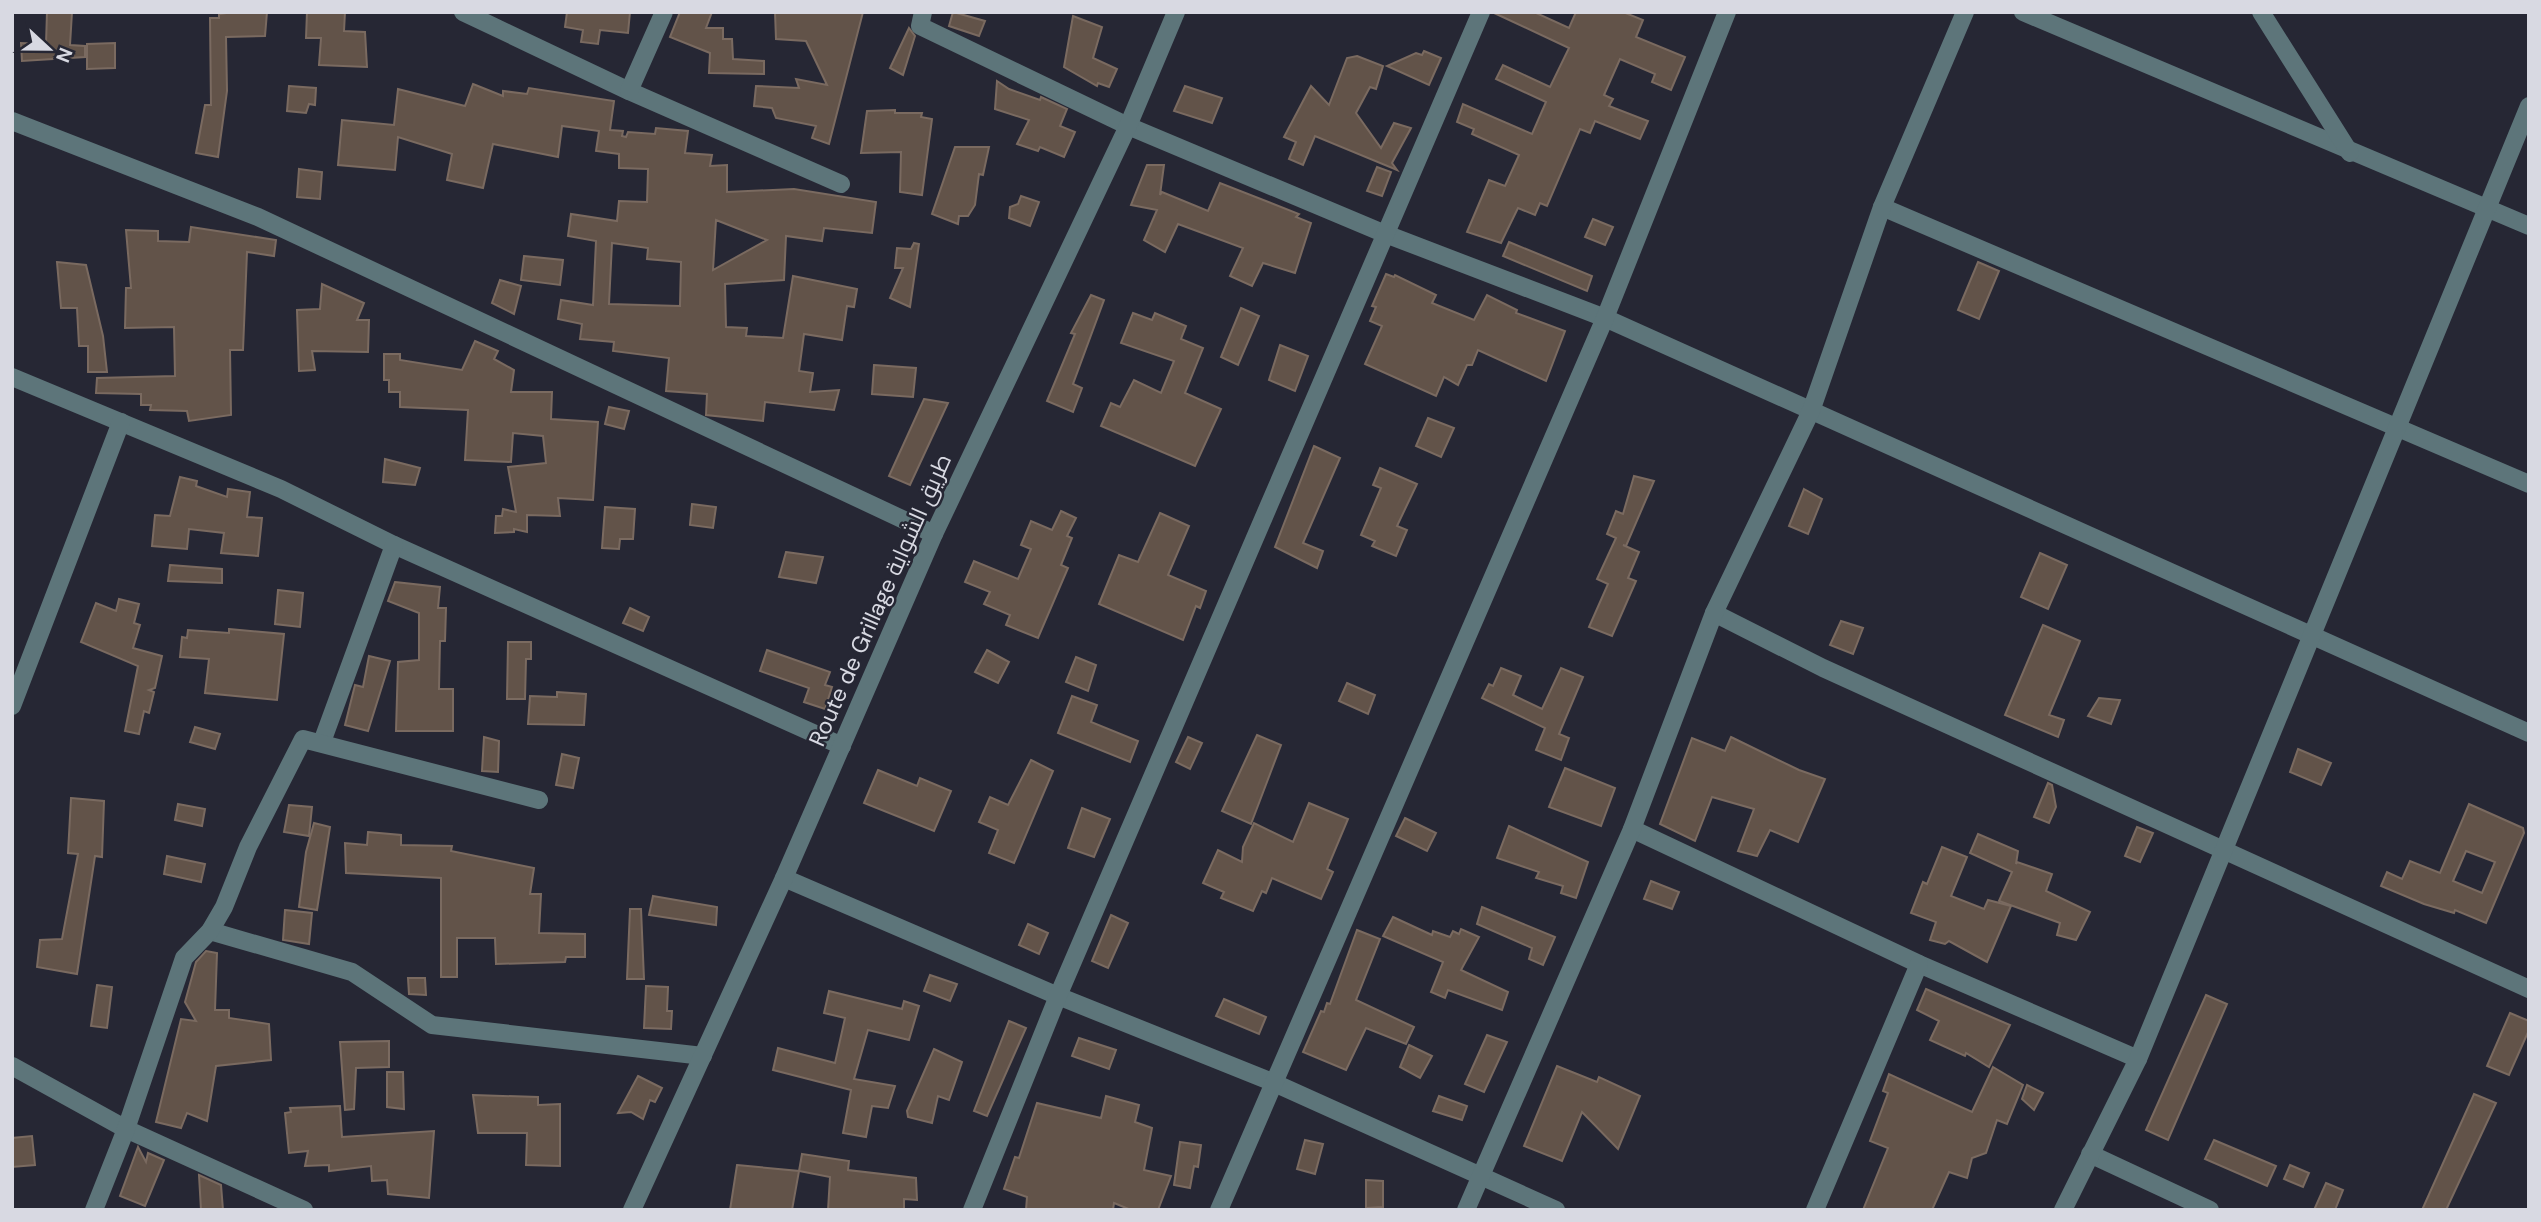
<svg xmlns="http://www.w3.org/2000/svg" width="2541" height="1222" font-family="'DM Sans',Cairo,sans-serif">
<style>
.building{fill:#625349;stroke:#7a6a60;stroke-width:2;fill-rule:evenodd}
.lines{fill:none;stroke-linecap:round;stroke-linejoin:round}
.minor{stroke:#5d757a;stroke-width:18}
.labels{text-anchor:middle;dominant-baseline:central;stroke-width:5;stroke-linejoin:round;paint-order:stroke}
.street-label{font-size:23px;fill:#d8d9e2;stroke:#262734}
</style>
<rect width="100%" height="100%" fill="#262734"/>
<g class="building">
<polygon points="47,12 72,12 70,45 85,46 85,57 22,61 21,43 46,44"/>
<polygon points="234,12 267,12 265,36 226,37 227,91 218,157 196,153 205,105 211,105 210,18 219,18 219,14"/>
<polygon points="307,12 345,12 344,31 365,32 367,67 319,65 321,38 306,38"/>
<polygon points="567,12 630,12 628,33 600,30 598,44 581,42 583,30 565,27"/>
<polygon points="680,12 712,12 706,28 723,28 723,39 732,39 733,59 764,61 764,74 709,73 710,53 670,37"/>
<polygon points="775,12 863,12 829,144 812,138 816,126 776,118 772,108 754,106 756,86 799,88 796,79 827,85 806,41 776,39"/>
<polygon points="953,12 985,21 979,36 949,26"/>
<polygon points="1492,12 1534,12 1569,28 1576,12 1623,12 1643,20 1636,37 1685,57 1671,90 1652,82 1655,74 1620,59 1604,95 1613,99 1609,106 1648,121 1640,139 1595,121 1590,133 1580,129 1547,206 1540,203 1535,215 1518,208 1501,243 1467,232 1489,180 1505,186 1519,155 1472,134 1474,129 1457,122 1463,104 1532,134 1546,102 1496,79 1503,65 1550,87 1569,48"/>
<polygon points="1073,16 1102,27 1093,58 1117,69 1109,87 1098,83 1097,86 1064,67"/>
<polygon points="909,28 915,36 903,75 890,68"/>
<polygon points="115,43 115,68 87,69 87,44"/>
<polygon points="1424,51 1441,58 1429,85 1387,66 1416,53 1422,55"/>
<polygon points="1357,56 1383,66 1376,89 1370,87 1356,113 1381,148 1394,123 1411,128 1392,163 1397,170 1315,136 1303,165 1289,159 1296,142 1284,137 1311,86 1329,105 1347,58"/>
<polygon points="997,81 1009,89 1040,100 1041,97 1067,109 1060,126 1075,132 1064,157 1040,147 1038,151 1017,144 1029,120 995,109"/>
<path d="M473 84 503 96V91L527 94 529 88 614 101 610 130 623 131 622 136 626 137 628 132 655 134 656 128 688 131 685 153 712 155 710 166 727 165V192L794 189 876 202 872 233 824 228 822 241 786 236 784 280 725 284 726 327 747 328 746 336 783 338 793 276 857 289 854 307 847 306 842 340 804 334 799 371 813 373 810 392 839 390 834 410 765 402 763 421 706 415 707 394 666 391 669 358 613 351 614 342 580 339 582 324 558 319 561 300 593 305 596 241 568 236 571 214 617 221 619 201 647 202 648 169 619 168V154L596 151 599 131 562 126 558 157 493 144 483 188 447 180 452 154 398 137 395 170 338 165 342 120 394 125 398 89 465 106ZM716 220 767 240 713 270ZM612 243 648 248 647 259 681 262 680 306 609 304Z"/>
<polygon points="289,86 316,88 315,105 309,104 306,113 287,111"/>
<polygon points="1185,86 1222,98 1212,123 1174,111"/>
<polygon points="895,110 895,113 922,113 921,117 932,119 922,195 900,192 901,152 861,153 867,111"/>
<polygon points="955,147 989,147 983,175 979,174 975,205 968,216 959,216 958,224 932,214"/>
<polygon points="1147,165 1164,165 1160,195 1162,192 1208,211 1220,183 1299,214 1296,217 1311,223 1295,273 1263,263 1252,286 1230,276 1243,248 1178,224 1165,252 1144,240 1157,210 1131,205"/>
<polygon points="1377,167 1391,172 1382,196 1367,191"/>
<polygon points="299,169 322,172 320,199 297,197"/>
<polygon points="1021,196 1039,202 1030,226 1009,218 1010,207 1018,204"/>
<polygon points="1593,219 1613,227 1605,245 1585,237"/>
<polygon points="191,227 276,240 274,256 247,252 243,350 230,350 231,415 189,421 187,411 150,410 151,405 141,405 141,394 96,393 97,378 175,376 174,327 125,328 126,288 131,288 126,230 158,231 158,241 189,242"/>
<polygon points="1509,242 1592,276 1587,291 1503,256"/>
<polygon points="914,243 919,244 910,307 890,298 903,268 895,268 897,248 911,249"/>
<polygon points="524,256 563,260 560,285 521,280"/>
<polygon points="57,262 86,265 103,336 107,372 88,372 88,346 79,346 77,308 61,308"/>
<polygon points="1978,262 1999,271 1979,319 1958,310"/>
<polygon points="1386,274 1394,277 1395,275 1436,295 1432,303 1474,320 1487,295 1517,310 1516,313 1565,331 1546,381 1478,350 1472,365 1467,365 1458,385 1444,377 1436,396 1365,364 1382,326 1370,321 1376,307 1372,306"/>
<polygon points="500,280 521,286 514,314 492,303"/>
<polygon points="322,284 364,303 357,320 369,320 368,352 312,351 315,370 299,371 297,310 320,309"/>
<polygon points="1091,295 1104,300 1073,384 1082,388 1073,412 1047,401 1075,334 1071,333"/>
<polygon points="1241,308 1259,316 1238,365 1221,357"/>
<polygon points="1133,313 1152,320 1155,313 1186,326 1181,339 1203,348 1185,393 1221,409 1195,466 1101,426 1111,403 1120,407 1134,380 1161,393 1174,361 1121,343"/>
<polygon points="475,341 498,351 494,359 514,370 511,392 552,392 551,419 598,422 593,500 558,498 560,516 527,515 527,532 514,529 514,532 495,533 496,516 502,516 503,509 516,512 508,467 546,463 543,436 513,433 511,462 465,460 468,410 400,407 400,392 389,392 389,380 384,380 384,354 400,354 400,360 462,370"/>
<polygon points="1280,345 1308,356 1295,391 1269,380"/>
<polygon points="874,365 916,368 913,397 872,394"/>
<polygon points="924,399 948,403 910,485 889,476"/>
<polygon points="609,407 629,411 624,429 605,424"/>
<polygon points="1428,418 1454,428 1441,457 1416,446"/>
<polygon points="1314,446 1340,458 1303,543 1323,551 1317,568 1275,547"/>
<polygon points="385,459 420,468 415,485 383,482"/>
<polygon points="1380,468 1417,484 1397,526 1407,530 1396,556 1372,546 1375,541 1361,535 1381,488 1373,485"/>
<polygon points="1634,476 1654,481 1626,546 1623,545 1639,552 1628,578 1636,581 1612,636 1589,627 1608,584 1597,579 1616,538 1607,534 1616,511 1623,514"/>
<polygon points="180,477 197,481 196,486 227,497 228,489 250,492 247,517 262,518 258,556 221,553 224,533 189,529 187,549 152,546 155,515 170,516"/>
<polygon points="1804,489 1822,499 1808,534 1789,526"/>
<polygon points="692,504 716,507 713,528 690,525"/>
<polygon points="605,507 635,509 633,539 620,539 619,549 602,548"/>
<polygon points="1061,511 1076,518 1067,536 1072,538 1061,565 1068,568 1038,638 1006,625 1010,615 984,604 990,592 965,582 974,561 1018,579 1031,549 1021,545 1031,521 1052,530"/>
<polygon points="1160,513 1189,526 1168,575 1206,591 1200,608 1196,606 1183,640 1099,604 1119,555 1138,562"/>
<polygon points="786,552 823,557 816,583 779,577"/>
<polygon points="2040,553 2067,565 2048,609 2021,597"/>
<polygon points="170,565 222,569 222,583 168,581"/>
<polygon points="395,582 440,587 438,608 446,608 445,641 440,641 439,689 453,689 453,731 396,731 398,662 419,660 419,613 388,601"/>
<polygon points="278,590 303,593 300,627 275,624"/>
<polygon points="119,599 139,604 134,623 140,625 133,648 162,656 155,688 149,690 154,692 149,713 144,711 139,734 125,731 138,666 81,642 96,603 116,611"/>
<polygon points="630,608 649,617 643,631 623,623"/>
<polygon points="1841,621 1863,628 1853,654 1830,645"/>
<polygon points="2043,625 2080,641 2049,715 2064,720 2058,737 2005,715"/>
<polygon points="229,629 284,634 277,700 205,693 209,659 180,657 182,637 187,638 188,630 229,633"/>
<polygon points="508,642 531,642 531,659 526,659 525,699 507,699"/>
<polygon points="767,650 830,672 825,685 832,687 825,709 804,702 809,688 760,671"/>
<polygon points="987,650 1009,662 998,683 975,672"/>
<polygon points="369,656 390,661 368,731 345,725 355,685 363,687"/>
<polygon points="1076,657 1096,665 1088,691 1066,682"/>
<polygon points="1501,668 1521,676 1513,695 1542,709 1561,668 1583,677 1559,734 1569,738 1561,760 1536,750 1545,728 1482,698 1489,684 1493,686"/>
<polygon points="1347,683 1375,695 1368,714 1339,701"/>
<polygon points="557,692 586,694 584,725 528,724 530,696 557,697"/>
<polygon points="1072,696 1097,705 1091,722 1138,741 1130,762 1058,733"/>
<polygon points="2099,698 2120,700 2111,724 2088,716"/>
<polygon points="195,727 220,734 215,749 190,742"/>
<polygon points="1257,735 1281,745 1251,824 1222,811"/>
<polygon points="484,737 499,741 498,772 482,771"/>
<polygon points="1188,737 1202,743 1190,769 1176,762"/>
<polygon points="1731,737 1799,770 1825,779 1798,842 1770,830 1757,856 1738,851 1754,809 1712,797 1695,841 1660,824 1692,738 1725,751"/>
<polygon points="2298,749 2331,763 2321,785 2290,772"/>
<polygon points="562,754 579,758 573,788 556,785"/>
<polygon points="1031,760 1053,771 1014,863 989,853 998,830 979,822 990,797 1008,805"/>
<polygon points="1565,768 1615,788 1601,826 1549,807"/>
<polygon points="878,770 917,786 920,778 951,791 934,831 864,803"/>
<polygon points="2048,783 2052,785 2056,807 2049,823 2034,817"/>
<polygon points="71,798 104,801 102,857 95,856 77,974 37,967 40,940 62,939 78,854 68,853"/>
<polygon points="1309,803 1348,819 1327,869 1333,872 1321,899 1272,878 1266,893 1262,891 1253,911 1221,898 1224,892 1203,883 1218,850 1242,862 1243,847 1254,823 1293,842"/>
<polygon points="178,804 205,809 202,826 175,820"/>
<path d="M2469 804 2523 828 2524 833 2486 923 2455 910 2454 913 2424 904 2381 886 2387 872 2402 879 2410 861 2440 873ZM2466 851 2495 862 2482 893 2453 881Z"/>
<polygon points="289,805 312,807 309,836 284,832"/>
<polygon points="1082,808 1110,819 1094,857 1068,848"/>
<polygon points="1405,818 1436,833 1427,851 1396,836"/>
<polygon points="314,823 330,827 317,910 299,907 306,852"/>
<polygon points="1509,826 1588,862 1576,898 1561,893 1563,886 1536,878 1539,872 1497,858"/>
<polygon points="2137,827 2153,833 2140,862 2125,856"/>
<polygon points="368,832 401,835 401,845 452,846 451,851 534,868 530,894 541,894 539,933 585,934 585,957 566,957 565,962 496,964 495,938 457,938 457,977 441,977 441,878 346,873 345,843 367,845"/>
<polygon points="1978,834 2018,851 2016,864 2017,862 2052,874 2046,891 2090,912 2076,940 2057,935 2060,923 1999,901 2012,872 1970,853"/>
<polygon points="1942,847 1967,857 1951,896 1984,909 1988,900 2011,906 1987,962 1949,941 1945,944 1930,940 1936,922 1911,913 1923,882 1927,884"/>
<polygon points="167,856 205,864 201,882 164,874"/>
<polygon points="1651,881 1679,892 1672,909 1644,899"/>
<polygon points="653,896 717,907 716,925 649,915"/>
<polygon points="1482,907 1555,937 1543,965 1529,959 1532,948 1477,924"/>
<polygon points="630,909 641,909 644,979 627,979"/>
<polygon points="285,910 312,913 309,944 283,940"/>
<polygon points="1111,915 1128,923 1108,968 1092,961"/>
<polygon points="1393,917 1432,935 1433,931 1450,937 1453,931 1459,934 1461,929 1479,937 1461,970 1508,992 1502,1010 1448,990 1445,998 1431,992 1443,962 1383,936"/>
<polygon points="1028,924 1048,933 1039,954 1019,945"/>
<polygon points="1357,930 1380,939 1356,1000 1414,1027 1406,1044 1366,1028 1346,1070 1303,1052 1321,1011 1324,1012 1327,1003 1330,1004"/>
<polygon points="206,951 217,953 215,1010 229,1010 229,1018 269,1024 271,1060 216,1066 207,1121 187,1113 181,1128 156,1122 181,1019 196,1021 185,1002 196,962"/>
<polygon points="930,975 957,984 950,1001 924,991"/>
<polygon points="408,978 425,978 426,995 409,994"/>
<polygon points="97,985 112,987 107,1028 91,1026"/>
<polygon points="646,986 668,987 667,1011 672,1011 671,1029 644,1028"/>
<polygon points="1926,989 2010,1025 1989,1067 1966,1053 1965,1056 1930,1040 1939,1021 1917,1010"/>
<polygon points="829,991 902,1009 904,1001 919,1006 909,1040 868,1030 854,1079 895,1086 888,1108 872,1106 866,1137 843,1133 851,1090 773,1070 778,1048 835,1063 845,1018 824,1013"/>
<polygon points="2206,995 2227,1004 2168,1140 2146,1130"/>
<polygon points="1224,999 1266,1017 1259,1034 1216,1016"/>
<polygon points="2510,1013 2529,1021 2529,1030 2509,1075 2487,1066"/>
<polygon points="1009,1021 1026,1028 987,1116 974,1111"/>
<polygon points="1487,1035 1507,1042 1484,1092 1465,1084"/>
<polygon points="1079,1038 1116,1050 1109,1069 1072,1056"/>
<polygon points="389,1041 389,1067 356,1068 354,1109 345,1110 340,1042"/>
<polygon points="1409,1045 1432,1056 1420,1078 1400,1067"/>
<polygon points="934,1049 962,1062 949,1100 938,1096 932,1123 908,1117 907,1111"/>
<polygon points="1557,1066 1597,1082 1599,1077 1640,1096 1618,1149 1582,1112 1562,1161 1524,1146"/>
<polygon points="1993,1067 2023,1085 2007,1124 1997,1120 1986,1153 1972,1158 1967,1178 1949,1172 1932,1210 1863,1210 1888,1148 1870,1141 1888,1093 1883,1091 1889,1074 1972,1112"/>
<polygon points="387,1072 403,1072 404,1109 387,1107"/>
<polygon points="638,1076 662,1088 655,1102 650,1100 643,1119 631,1112 618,1113"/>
<polygon points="2027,1085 2043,1093 2034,1110 2022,1099"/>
<polygon points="2474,1094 2496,1103 2446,1210 2422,1210"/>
<polygon points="473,1095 538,1097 538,1105 560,1104 560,1166 526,1165 527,1133 478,1133"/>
<polygon points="1106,1096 1139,1105 1135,1122 1152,1128 1144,1170 1171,1176 1158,1210 1131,1210 1114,1203 1113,1210 1026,1210 1027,1197 1004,1189 1015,1157 1019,1158 1037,1103 1101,1118"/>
<polygon points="1439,1096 1467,1106 1462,1120 1433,1111"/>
<polygon points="340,1106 342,1137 434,1131 429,1198 388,1194 387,1180 372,1181 371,1166 329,1171 329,1165 305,1166 308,1151 289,1153 285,1113 291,1112 290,1108"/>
<polygon points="32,1136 35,1165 12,1167 12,1138"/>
<polygon points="1305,1140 1323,1144 1315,1174 1297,1169"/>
<polygon points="2214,1140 2276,1166 2267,1186 2205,1159"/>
<polygon points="1180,1142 1201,1145 1198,1167 1194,1166 1190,1188 1174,1185"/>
<polygon points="138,1147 146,1162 148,1153 164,1160 145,1206 120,1196"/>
<polygon points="802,1154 849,1161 848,1170 916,1178 917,1200 904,1199 904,1210 828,1210 830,1177 799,1171"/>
<polygon points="737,1165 799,1171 792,1210 730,1210"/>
<polygon points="2290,1165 2309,1173 2303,1187 2284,1179"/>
<polygon points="199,1175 221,1185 223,1210 201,1210"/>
<polygon points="1366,1180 1383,1181 1383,1207 1366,1208"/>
<polygon points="2326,1183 2343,1190 2335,1210 2314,1210"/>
</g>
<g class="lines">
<g class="minor">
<polyline points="463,12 629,91 841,184"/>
<polyline points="923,12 920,26 1128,126 1383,233 1605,318 2529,733"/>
<polyline points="2023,12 2529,226"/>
<polyline points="2261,12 2350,153"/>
<polyline points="629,91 664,12"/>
<polyline points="12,121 258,217 934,534"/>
<polyline points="1882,207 2529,484"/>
<polyline points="12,377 281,489 394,545 842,746"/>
<polyline points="1714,613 1823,668 2529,989"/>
<polyline points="12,706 121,422"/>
<polyline points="322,742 394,545"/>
<polyline points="1632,829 1919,964 2138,1059"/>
<polyline points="784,878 1058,996 1272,1082 1556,1210"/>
<polyline points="210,931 352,972 432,1025 703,1056"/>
<polyline points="12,1066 126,1129 304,1210"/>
<polyline points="2090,1154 2210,1210"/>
<polyline points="94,1210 126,1129 184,958 210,931 224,907 248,847 303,739 539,800"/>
<polyline points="632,1210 784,878 934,534 1128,126 1176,12"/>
<polyline points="972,1210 1058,996 1481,12"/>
<polyline points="1219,1210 1605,318 1727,12"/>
<polyline points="1466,1210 1632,829 1714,613 1811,411 1882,207 1965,12"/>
<polyline points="1815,1210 1919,964"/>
<polyline points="2063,1210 2138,1059 2529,106"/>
</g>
</g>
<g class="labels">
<g class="street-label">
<text transform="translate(880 600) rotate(-66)">Route de Grillage طريق الشواية</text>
</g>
</g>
<rect width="2541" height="1222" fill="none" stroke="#d8d9e2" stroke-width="28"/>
<g transform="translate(49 49) rotate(112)" stroke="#262734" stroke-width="5" paint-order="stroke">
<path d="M0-5L12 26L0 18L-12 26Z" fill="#d8d9e2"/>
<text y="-10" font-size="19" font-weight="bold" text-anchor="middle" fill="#d8d9e2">N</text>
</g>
</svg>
